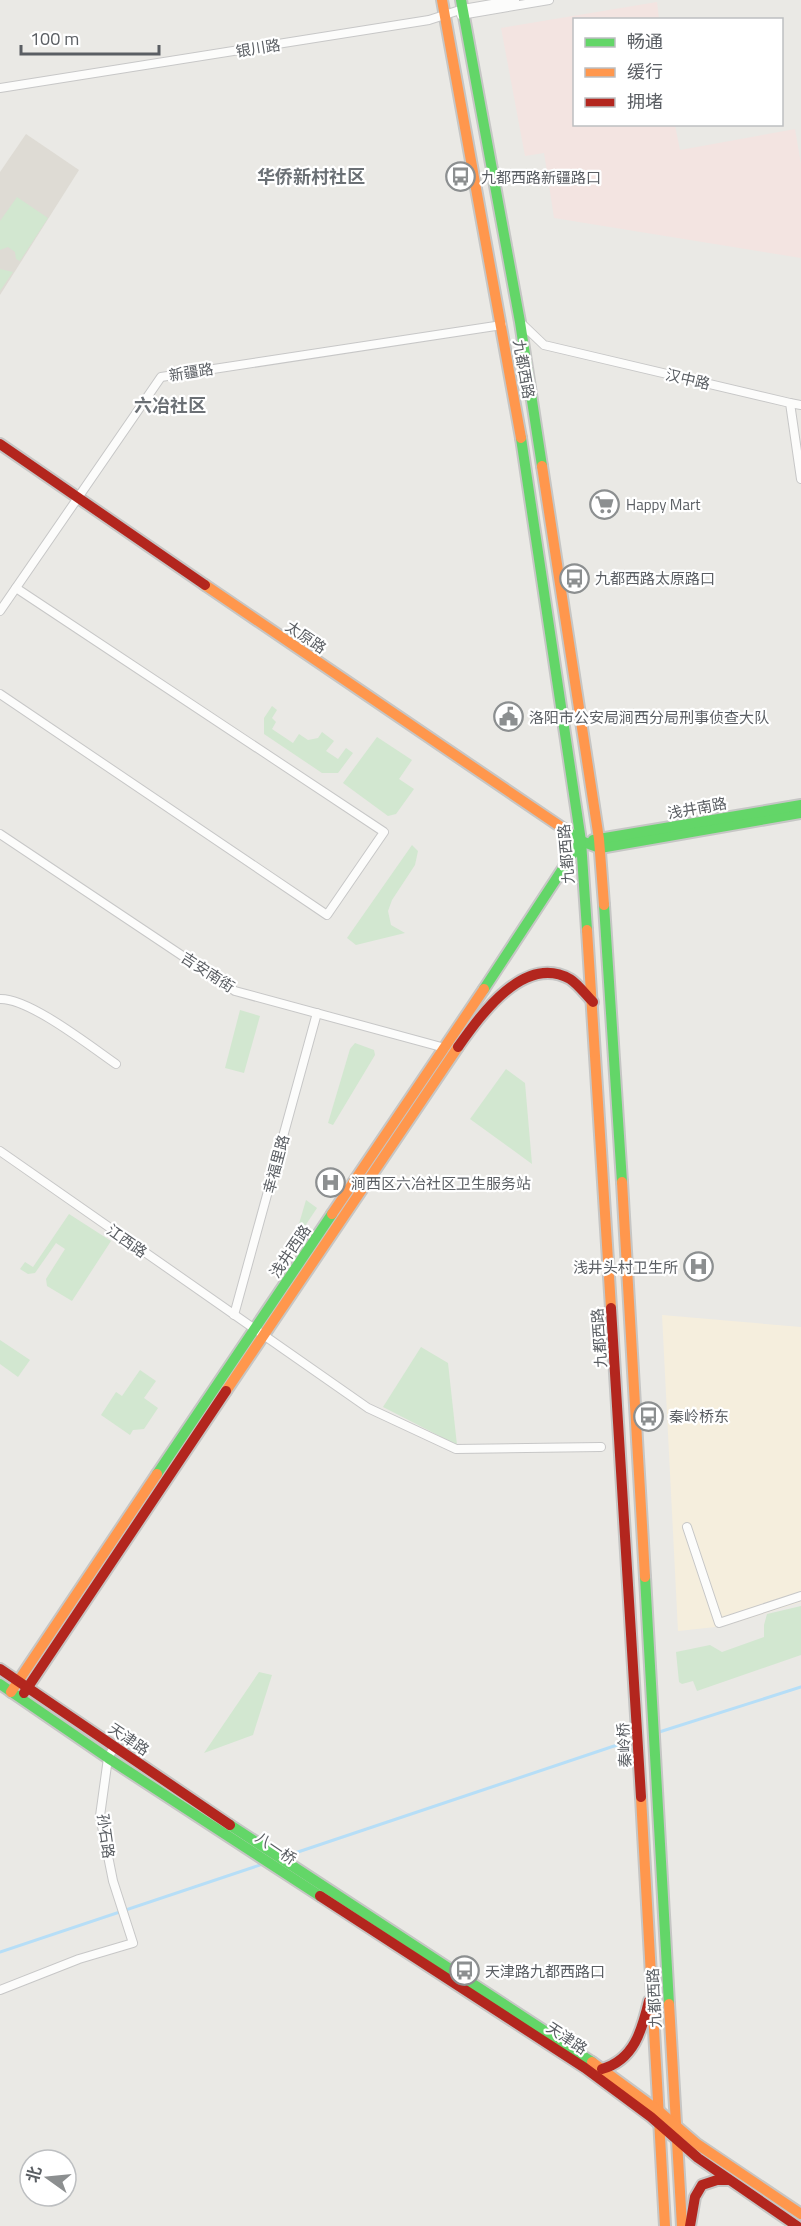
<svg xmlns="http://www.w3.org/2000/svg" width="801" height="2226" font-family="'Titillium Web','Noto Sans SC',sans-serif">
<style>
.commercial{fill:#f5eedd}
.education{fill:#dedbd4}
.medical{fill:#f3e4e1}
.green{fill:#d2e7d0}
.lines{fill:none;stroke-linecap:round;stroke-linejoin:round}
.stream{stroke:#b6def7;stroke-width:3}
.street-casing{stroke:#c7c7c7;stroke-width:10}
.fast-casing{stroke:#c6c6c5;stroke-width:14}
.slow-casing{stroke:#c6c6c5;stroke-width:14}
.jam-casing{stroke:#c6c6c5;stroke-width:14}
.street{stroke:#fcfcfb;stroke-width:8}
.fast{stroke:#63d668;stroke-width:10}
.slow{stroke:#ff974d;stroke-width:10}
.jam{stroke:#b3261e;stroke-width:10}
.labels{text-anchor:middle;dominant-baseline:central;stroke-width:4.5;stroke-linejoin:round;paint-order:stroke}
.street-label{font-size:15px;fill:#5a5e63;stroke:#fff}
.poi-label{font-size:15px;fill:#5a5e63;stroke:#fff;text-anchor:start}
.quarter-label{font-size:18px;font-weight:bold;fill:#6b7075;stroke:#fff}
</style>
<rect width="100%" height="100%" fill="#eae9e5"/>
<polygon class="commercial" points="662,1315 801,1327 801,1602 725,1626 678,1631"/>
<polygon class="education" points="26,134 79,170 0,295 0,172"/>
<polygon class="medical" points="657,2 659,19 574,20 574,124 675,125 680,150 795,129 801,164 801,258 554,218 544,153 525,156 501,28"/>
<g class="green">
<polygon points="17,197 48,218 20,261 16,259 15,252 8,247 0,250 0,221"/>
<polygon points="0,269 13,272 0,291"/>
<polygon points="272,706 277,710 272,718 276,722 272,729 293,743 299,734 308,740 318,738 322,732 334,741 326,751 338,759 346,748 353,753 338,773 322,773 264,734 264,718"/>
<polygon points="377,737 412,760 399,779 414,789 396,814 388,816 343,783"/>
<polygon points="412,845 418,851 415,865 392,900 388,911 391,925 405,933 356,945 347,938"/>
<polygon points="240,1010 260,1016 244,1073 225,1068"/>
<polygon points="355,1043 374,1050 375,1055 333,1125 328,1123 350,1049"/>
<polygon points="506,1069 525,1083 532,1164 470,1119"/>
<polygon points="306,1200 317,1208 293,1244"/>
<polygon points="69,1214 111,1241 72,1301 47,1286 46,1279 65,1249 56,1243 35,1273 28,1274 20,1269 25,1262 33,1267"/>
<polygon points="0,1340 30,1360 18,1377 0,1364"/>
<polygon points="421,1347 448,1363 457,1445 383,1407"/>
<polygon points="140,1370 156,1381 144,1398 158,1408 144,1429 133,1430 130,1435 101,1415 116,1392 122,1396"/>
<polygon points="801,1606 801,1655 697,1691 693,1681 682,1684 679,1682 676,1652 710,1645 722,1652 764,1637 764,1625 767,1614"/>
<polygon points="259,1672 272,1675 253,1735 204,1753"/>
</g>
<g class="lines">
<g class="stream">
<polyline points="656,1733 801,1687"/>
<polyline points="283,1857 635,1739"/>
<polyline points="0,1952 266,1863"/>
</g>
<defs>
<g id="street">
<polyline points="461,15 549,0"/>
<polyline points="0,88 429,20 463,9 515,0"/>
<polyline points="521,323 544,345 790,403 801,479"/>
<polyline points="790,403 801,405"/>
<polyline points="0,611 161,377 502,325"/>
<polyline points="0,694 327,915 384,832 16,588"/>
<polyline points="0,834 235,991 445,1048"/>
<path d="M0 999C29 998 90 1046 116 1064"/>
<polyline points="0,1151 368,1408 456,1449 601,1447"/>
<polyline points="234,1315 317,1013"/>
<polyline points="687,1527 719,1623 801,1596"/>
<polyline points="0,1990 79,1959 133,1943 113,1881 100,1816 108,1758 114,1747"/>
</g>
<g id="fast">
<polyline points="461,0 520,322 542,466"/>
<polyline points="521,438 581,841 587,930"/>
<polyline points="564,829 581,841 600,848 801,813"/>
<polyline points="593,840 801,805"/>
<polyline points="604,905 622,1182"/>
<polyline points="484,989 581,841"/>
<polyline points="157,1474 332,1214"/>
<polyline points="645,1577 669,2004"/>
<polyline points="0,1684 108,1758 320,1896"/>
<polyline points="230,1825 592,2062"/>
</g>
<g id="slow">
<polyline points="442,0 521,438"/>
<polyline points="542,466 599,839 604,905"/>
<polyline points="205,585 564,829"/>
<polyline points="587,930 611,1308"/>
<polyline points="622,1182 645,1577"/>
<polyline points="332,1214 484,989"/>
<polyline points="226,1391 458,1047"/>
<polyline points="11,1692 157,1474"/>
<polyline points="641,1797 665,2226"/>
<polyline points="669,2004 682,2226"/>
<polyline points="592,2062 660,2112 697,2144 801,2214"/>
</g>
<g id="jam">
<polyline points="0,444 205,585"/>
<path d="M458 1047C480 1016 524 953 570 979 578 984 586 995 593 1002"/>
<polyline points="611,1308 641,1797"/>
<polyline points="0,1669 230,1825"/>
<polyline points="24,1693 226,1391"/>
<polyline points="320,1896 585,2068 651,2117 698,2158 797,2226"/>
<path d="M602 2069C634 2060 642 2030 649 2001"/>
<polyline points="690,2226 695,2197 702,2185 717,2180 729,2180"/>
</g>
</defs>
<use href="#street" class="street-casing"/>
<use href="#fast" class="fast-casing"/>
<use href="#slow" class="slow-casing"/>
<use href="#jam" class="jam-casing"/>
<use href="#street" class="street"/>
<use href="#fast" class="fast"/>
<use href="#slow" class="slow"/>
<use href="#jam" class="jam"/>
</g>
<defs>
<symbol id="bus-ring" viewBox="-11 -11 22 22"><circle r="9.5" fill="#fff" stroke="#8c8f90" stroke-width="1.5"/><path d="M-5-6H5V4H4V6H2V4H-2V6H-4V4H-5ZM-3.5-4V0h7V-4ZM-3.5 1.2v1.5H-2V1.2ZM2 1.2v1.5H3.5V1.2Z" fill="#8c8f90"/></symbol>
<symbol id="supermarket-ring" viewBox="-11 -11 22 22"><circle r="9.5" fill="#fff" stroke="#8c8f90" stroke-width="1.5"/><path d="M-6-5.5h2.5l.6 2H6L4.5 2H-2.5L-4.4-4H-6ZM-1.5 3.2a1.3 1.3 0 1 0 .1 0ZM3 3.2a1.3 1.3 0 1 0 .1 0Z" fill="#8c8f90"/></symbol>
<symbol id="civic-ring" viewBox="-11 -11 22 22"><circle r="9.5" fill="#fff" stroke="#8c8f90" stroke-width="1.5"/><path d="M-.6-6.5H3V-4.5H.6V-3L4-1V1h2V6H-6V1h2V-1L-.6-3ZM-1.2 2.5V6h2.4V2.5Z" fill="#8c8f90"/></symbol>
<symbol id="hospital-ring" viewBox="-11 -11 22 22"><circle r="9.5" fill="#fff" stroke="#8c8f90" stroke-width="1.5"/><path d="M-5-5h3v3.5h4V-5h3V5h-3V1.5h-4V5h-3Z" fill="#8c8f90"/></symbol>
</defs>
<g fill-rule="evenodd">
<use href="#bus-ring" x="444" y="160" width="33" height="33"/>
<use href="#supermarket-ring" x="588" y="488" width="33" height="33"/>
<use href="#bus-ring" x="558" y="562" width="33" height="33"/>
<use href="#civic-ring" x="492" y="700" width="33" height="33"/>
<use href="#hospital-ring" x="314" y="1166" width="33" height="33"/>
<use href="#hospital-ring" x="682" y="1250" width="33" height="33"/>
<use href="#bus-ring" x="632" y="1400" width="33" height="33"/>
<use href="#bus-ring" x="448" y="1954" width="33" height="33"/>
</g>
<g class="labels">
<g class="street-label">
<text transform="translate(258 48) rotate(-9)">银川路</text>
<text transform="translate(524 369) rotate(80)">九都西路</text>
<text transform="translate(191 372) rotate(-9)">新疆路</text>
<text transform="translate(688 379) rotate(13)">汉中路</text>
<text transform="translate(306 637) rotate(34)">太原路</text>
<text transform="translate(697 808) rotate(-10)">浅井南路</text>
<text transform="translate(566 854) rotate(-95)">九都西路</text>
<text transform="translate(208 972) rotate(33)">吉安南街</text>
<text transform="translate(276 1164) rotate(-75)">幸福里路</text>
<text transform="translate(127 1241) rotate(35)">江西路</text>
<text transform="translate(290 1251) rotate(-56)">浅井西路</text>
<text transform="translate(599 1338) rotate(-94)">九都西路</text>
<text transform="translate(129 1739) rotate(34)">天津路</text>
<text transform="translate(624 1745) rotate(-93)">秦岭桥</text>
<text transform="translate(106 1836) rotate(82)">孙石路</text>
<text transform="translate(276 1848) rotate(34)">八一桥</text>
<text transform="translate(654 1998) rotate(-93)">九都西路</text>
<text transform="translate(567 2038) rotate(33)">天津路</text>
</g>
<g class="poi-label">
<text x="481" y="177">九都西路新疆路口</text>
<text x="626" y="504">Happy Mart</text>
<text x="595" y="578">九都西路太原路口</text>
<text x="529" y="717">洛阳市公安局涧西分局刑事侦查大队</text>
<text x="351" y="1183">涧西区六冶社区卫生服务站</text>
<text x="678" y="1267" text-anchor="end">浅井头村卫生所</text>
<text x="669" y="1416">秦岭桥东</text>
<text x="485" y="1971">天津路九都西路口</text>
</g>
<g class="quarter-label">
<text x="311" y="176">华侨新村社区</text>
<text x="170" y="405">六冶社区</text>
</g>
</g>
<rect x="573" y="18" width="210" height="108" fill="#ffffff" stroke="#bdbfc1" stroke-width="1.5"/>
<rect x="585" y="38" width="30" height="9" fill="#63d668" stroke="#bdbfc1" stroke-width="1.5"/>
<text x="627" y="48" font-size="18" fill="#5a5e63">畅通</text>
<rect x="585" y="68" width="30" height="9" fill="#ff974d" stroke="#bdbfc1" stroke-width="1.5"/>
<text x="627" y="78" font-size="18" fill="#5a5e63">缓行</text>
<rect x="585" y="98" width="30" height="9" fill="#b3261e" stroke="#bdbfc1" stroke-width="1.5"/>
<text x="627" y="108" font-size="18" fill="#5a5e63">拥堵</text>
<g transform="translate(48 2178) rotate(285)"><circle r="28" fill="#ffffff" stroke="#bdbfc1" stroke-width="1.5"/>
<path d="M0-4.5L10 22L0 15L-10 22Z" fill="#8c8f90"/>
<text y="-9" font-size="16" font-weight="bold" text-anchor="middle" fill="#5a5e63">北</text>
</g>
<path d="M21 45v9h138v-9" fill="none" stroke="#5a5e63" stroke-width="3"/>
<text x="30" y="45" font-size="18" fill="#5a5e63" stroke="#ffffff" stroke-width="4.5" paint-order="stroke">100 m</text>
</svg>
